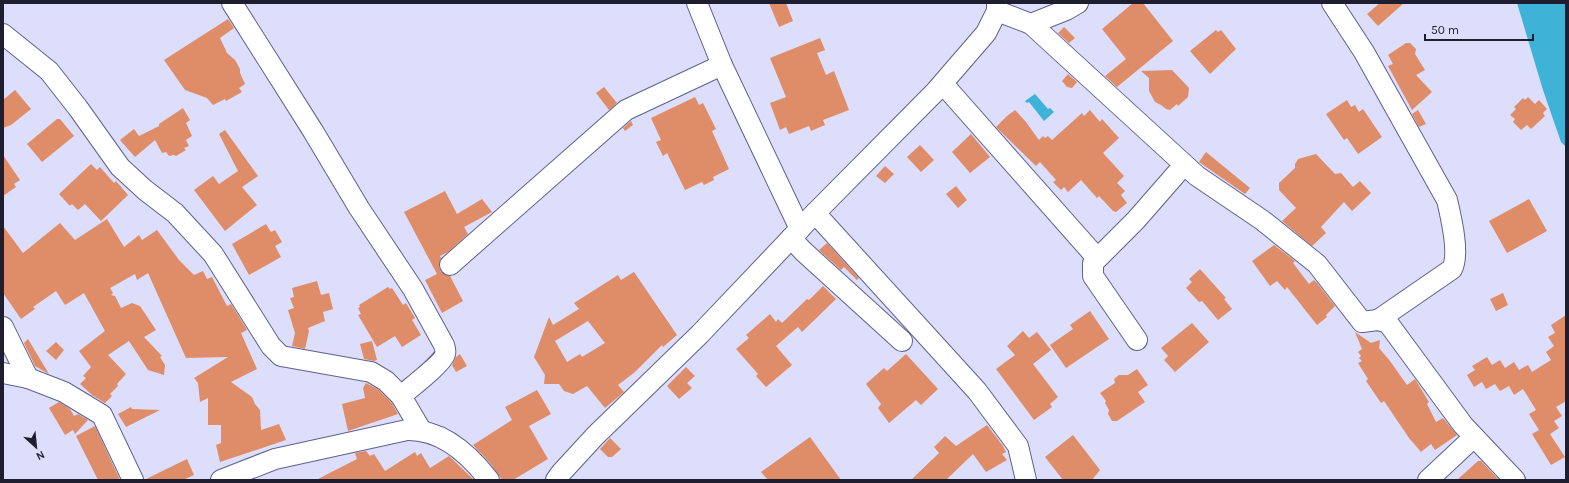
<svg xmlns="http://www.w3.org/2000/svg" width="1569" height="483" font-family="Karla,sans-serif">
<style>
.water{fill:#3fb2d7}
.building{fill:#df8c68;fill-rule:evenodd}
.lines{fill:none;stroke-linecap:round;stroke-linejoin:round}
.minor-casing{stroke:#60608c;stroke-width:22}
.minor{stroke:#fff;stroke-width:20}
</style>
<rect width="100%" height="100%" fill="#dcdefc"/>
<g class="water">
<polygon points="1517,3 1566,3 1566,147 1561,142 1543,90"/>
<polygon points="1035,94 1048,109 1050,108 1054,112 1044,121 1029,102 1027,103 1025,101"/>
</g>
<g class="building">
<polygon points="769,3 786,3 793,21 779,27"/>
<polygon points="1133,3 1143,3 1173,41 1117,87 1105,76 1126,59 1102,29"/>
<polygon points="1380,3 1404,3 1378,26 1367,14"/>
<polygon points="228,19 234,28 220,38 227,53 235,60 240,69 240,73 245,84 239,88 242,92 226,101 225,99 213,105 207,98 185,90 164,60"/>
<polygon points="1064,27 1075,38 1069,43 1058,33"/>
<polygon points="1216,30 1218,32 1221,30 1236,49 1210,74 1190,51"/>
<polygon points="820,38 825,50 817,53 826,75 834,71 849,110 823,120 825,125 811,131 809,126 789,134 786,127 780,130 770,103 786,97 770,58"/>
<polygon points="1406,43 1410,43 1416,49 1415,54 1425,70 1416,75 1432,92 1412,110 1388,66 1393,64 1388,55"/>
<polygon points="1172,70 1189,88 1188,97 1178,106 1177,104 1170,110 1166,109 1161,105 1155,102 1149,91 1149,78 1141,71"/>
<polygon points="1068,74 1077,82 1072,88 1067,87 1062,81"/>
<polygon points="604,87 617,103 609,110 596,93"/>
<polygon points="15,90 31,109 11,125 3,128 3,100"/>
<polygon points="695,97 699,105 703,103 716,129 712,131 729,169 713,177 714,180 704,185 702,182 685,190 667,153 663,156 656,142 661,140 651,118"/>
<polygon points="1528,97 1535,104 1539,100 1547,109 1543,113 1545,116 1531,129 1527,125 1521,130 1513,122 1515,119 1510,115 1516,109 1514,107 1523,98 1525,100"/>
<polygon points="1347,100 1351,107 1355,105 1359,112 1363,109 1382,137 1358,154 1347,138 1344,140 1326,114"/>
<polygon points="183,108 190,120 186,123 192,136 186,140 189,146 184,148 186,150 176,156 174,155 169,156 166,152 162,153 155,140 135,157 120,140 134,129 139,136 159,126 159,124"/>
<polygon points="1015,110 1026,122 1039,140 1043,136 1045,138 1048,136 1052,140 1082,113 1084,116 1090,110 1100,122 1102,119 1119,138 1103,153 1124,176 1117,183 1125,191 1121,195 1127,203 1116,212 1113,211 1099,196 1097,198 1081,180 1068,192 1064,187 1061,190 1053,182 1056,180 1040,162 1036,166 996,127 1007,116"/>
<polygon points="1418,110 1426,124 1419,127 1412,114"/>
<polygon points="57,119 60,119 74,136 42,162 27,144"/>
<polygon points="631,121 633,125 625,131 623,128"/>
<polygon points="225,130 258,176 242,187 257,205 225,231 194,190 213,176 219,184 238,171 219,134"/>
<polygon points="971,134 990,157 970,173 952,152"/>
<polygon points="920,145 934,160 921,172 907,157"/>
<polygon points="1206,152 1250,188 1245,194 1199,162"/>
<polygon points="1316,154 1335,174 1341,173 1353,187 1360,181 1371,193 1352,211 1344,202 1321,227 1326,233 1312,246 1282,221 1296,208 1279,190 1279,183 1295,168 1295,164 1298,159"/>
<polygon points="3,155 20,180 14,184 16,187 3,196"/>
<polygon points="91,164 97,170 100,167 114,183 116,181 128,195 101,221 85,204 78,210 72,204 70,206 59,194"/>
<polygon points="885,166 894,174 885,183 876,176"/>
<polygon points="956,186 967,200 958,208 946,194"/>
<polygon points="445,191 457,214 482,199 492,212 464,227 468,234 448,252 440,256 441,258 439,267 441,272 450,276 463,301 442,313 425,280 437,274 404,212"/>
<polygon points="1529,199 1547,231 1507,253 1489,221"/>
<polygon points="107,219 124,247 139,235 142,240 157,230 179,260 194,275 203,271 207,279 212,277 227,306 231,304 246,328 247,330 241,333 257,369 231,382 252,397 255,404 260,410 261,430 279,424 286,440 220,462 216,445 221,443 221,425 208,425 208,398 200,402 198,383 194,378 228,357 186,358 148,273 137,280 135,274 110,288 113,293 111,295 115,296 121,308 132,303 140,306 156,330 144,337 162,356 160,357 165,365 164,375 148,370 129,341 108,355 126,374 117,384 118,386 110,394 112,396 105,403 92,395 80,384 86,378 83,376 91,367 79,351 105,331 84,293 65,305 56,291 33,307 35,309 21,319 3,293 3,226 23,253 60,223 75,240"/>
<polygon points="266,224 271,232 275,230 282,242 275,246 281,257 249,275 232,244"/>
<polygon points="827,243 859,278 857,280 844,267 841,270 819,250"/>
<polygon points="1274,245 1295,261 1293,263 1309,284 1314,280 1317,283 1335,306 1326,315 1327,317 1317,325 1287,287 1285,290 1277,281 1270,286 1252,261"/>
<polygon points="1200,269 1226,298 1224,299 1232,309 1218,320 1202,301 1199,302 1186,288 1192,282 1189,279"/>
<path d="M634 272 677 335 663 347 662 345 635 372 618 385 624 392 605 408 587 386 573 394 564 391 559 384H544L545 375 534 357 549 317 553 325 579 309 574 303 618 275 621 280ZM588 321 605 343 582 357 580 354 567 362 555 341Z"/>
<polygon points="317,281 321,295 329,293 333,309 323,312 325,321 308,328 309,331 305,349 292,346 295,333 288,310 294,308 290,298 294,297 292,288"/>
<polygon points="823,286 836,299 802,332 798,327 776,346 792,365 766,387 756,376 758,374 736,349 749,338 746,335 770,314 776,322 778,319 782,323 807,299 809,300"/>
<polygon points="388,287 390,289 392,288 403,305 406,303 415,318 412,320 421,335 402,347 395,336 377,347 358,315 361,314 358,308 360,307 359,305"/>
<polygon points="1503,293 1508,305 1496,311 1490,299"/>
<polygon points="1090,311 1109,339 1066,368 1050,345 1073,329 1070,325"/>
<polygon points="1566,315 1566,401 1556,407 1562,416 1554,421 1559,428 1550,434 1565,457 1551,465 1532,434 1539,430 1529,414 1536,410 1523,389 1514,395 1509,386 1500,391 1495,384 1486,389 1482,382 1474,387 1467,375 1475,370 1472,366 1487,357 1492,365 1500,360 1505,368 1514,362 1519,370 1528,365 1532,372 1551,360 1546,352 1554,346 1548,337 1555,333 1551,325"/>
<polygon points="1192,323 1209,342 1175,372 1164,360 1168,356 1161,348"/>
<polygon points="1023,331 1029,338 1037,332 1051,350 1033,364 1058,397 1050,404 1052,407 1034,420 996,369 1015,355 1007,346"/>
<polygon points="1355,332 1371,343 1380,340 1379,348 1390,361 1407,385 1415,379 1429,402 1427,404 1436,422 1443,418 1457,435 1435,450 1431,444 1421,452 1409,438 1384,401 1381,403 1366,381 1368,379 1358,363 1362,361 1359,358 1361,356 1358,352 1362,349"/>
<polygon points="28,339 49,374 35,366 24,343"/>
<polygon points="372,341 377,360 374,361 364,359 360,344"/>
<polygon points="56,342 64,350 56,360 46,351"/>
<polygon points="460,354 467,366 456,372 452,365 456,357"/>
<polygon points="906,354 938,389 921,405 916,400 889,423 878,408 881,404 866,384 884,368 887,371"/>
<polygon points="686,367 695,376 687,383 692,388 679,399 667,386"/>
<polygon points="1137,369 1148,385 1138,392 1145,402 1117,421 1112,421 1108,414 1109,410 1105,403 1106,401 1100,393 1115,383 1114,379 1119,375 1128,375"/>
<polygon points="366,383 379,390 392,403 398,414 348,431 342,404 365,398 363,388"/>
<polygon points="537,390 551,414 529,426 548,459 513,480 502,480 490,463 473,445 512,420 505,407"/>
<polygon points="59,402 70,409 74,416 78,414 88,420 75,434 73,430 65,435 49,408"/>
<polygon points="131,407 132,409 160,410 126,427 118,414"/>
<polygon points="987,425 1003,446 1006,452 1002,454 1007,460 986,472 973,454 946,480 911,480 939,453 934,447 945,436 956,446"/>
<polygon points="95,426 120,480 98,480 76,436"/>
<polygon points="1073,435 1100,470 1092,480 1063,480 1045,457"/>
<polygon points="810,437 841,480 768,480 761,472"/>
<polygon points="610,438 621,449 612,457 608,457 600,449"/>
<polygon points="366,451 370,456 374,454 385,471 415,452 417,456 421,453 430,468 449,456 474,480 316,480 357,459 355,453"/>
<polygon points="187,459 194,475 183,480 144,480"/>
<polygon points="1478,461 1481,461 1499,480 1457,480"/>
</g>
<g class="lines">
<defs>
<g id="minor">
<path d="M232 3 313 131 359 208 413 289 444 345C445 348 446 352 445 354 444 362 409 389 401 396"/>
<polyline points="697,3 722,65 800,229"/>
<path d="M1332 3 1364 52 1447 200C1451 217 1460 254 1452 269L1378 320"/>
<polyline points="997,11 1031,24 1066,10 1078,3"/>
<polyline points="1031,24 1197,176 1262,220 1317,264 1362,322 1378,320 1388,323 1463,425 1515,480"/>
<polyline points="3,34 49,71 78,108 120,167 145,190 175,213 213,254 271,346 281,356 371,372 386,381 401,396 421,430"/>
<polyline points="943,84 1097,258"/>
<polyline points="815,213 977,391 1018,446 1026,480"/>
<polyline points="791,238 803,251 902,341"/>
<polyline points="450,265 626,110 722,65"/>
<polyline points="3,327 28,378"/>
<polyline points="1137,340 1093,276 1093,263 1136,220 1184,165"/>
<polyline points="3,373 28,378 64,392 102,415 133,480"/>
<path d="M221 480 275 459 407 430C442 429 469 454 489 480"/>
<polyline points="556,480 561,473 595,436 700,334 815,213 935,92 986,33 997,11 997,3"/>
<polyline points="1428,480 1474,437"/>
</g>
</defs>
<use href="#minor" class="minor-casing"/>
<use href="#minor" class="minor"/>
</g>
<rect width="1569" height="483" fill="none" stroke="#1e1e30" stroke-width="8"/>
<g transform="translate(36 447) rotate(153)" stroke="#dcdefc" stroke-width="3" paint-order="stroke">
<path d="M0-3L7 15L0 10L-7 15Z" fill="#1e1e30"/>
<text y="-6" font-size="11" font-weight="bold" text-anchor="middle" fill="#1e1e30">N</text>
</g>
<path d="M1425 34v6h108v-6" fill="none" stroke="#1e1e30" stroke-width="2"/>
<text x="1431" y="34" font-size="12" fill="#1e1e30" stroke="#dcdefc" stroke-width="3" paint-order="stroke">50 m</text>
</svg>
